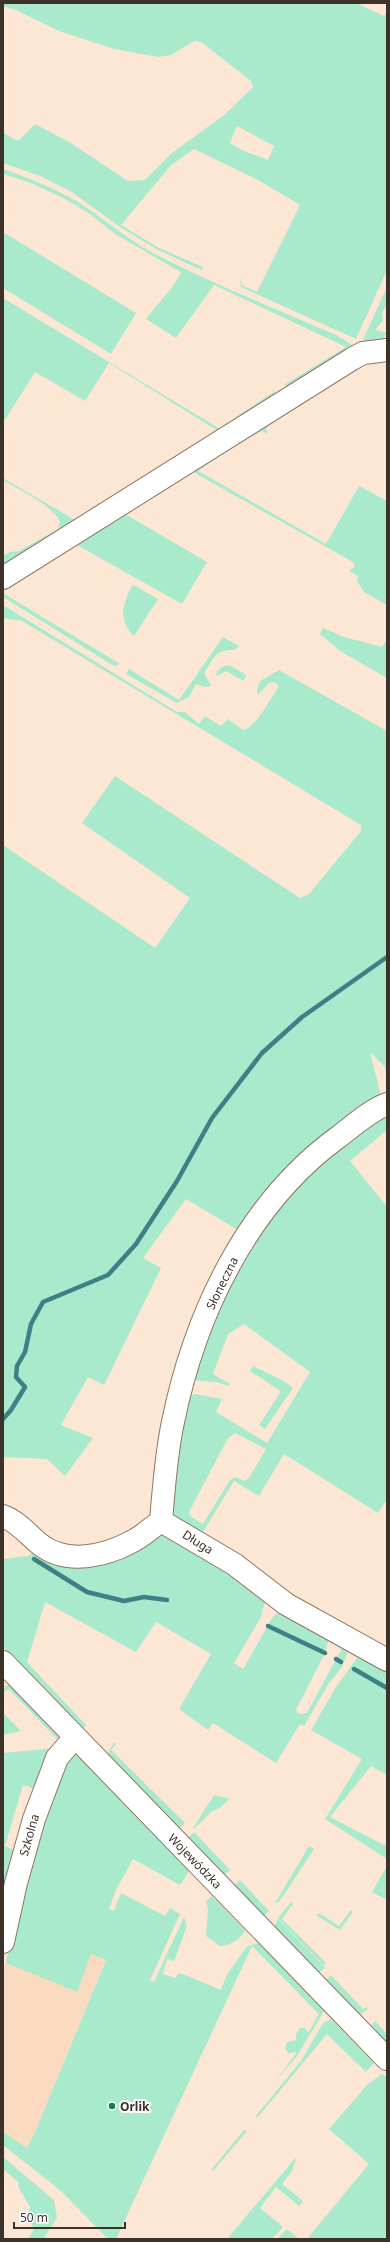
<svg xmlns="http://www.w3.org/2000/svg" width="390" height="2242" font-family="'Noto Sans',sans-serif">
<style>
.built{fill:#fbdbbf}
.green{fill:#a9eacc;fill-rule:evenodd}
.lines{fill:none;stroke-linecap:round;stroke-linejoin:round}
.stream{stroke:#3d8086;stroke-width:4.5}
.minor-casing{stroke:#8d7662;stroke-width:24}
.major-casing{stroke:#8d7662;stroke-width:24}
.minor{stroke:#fff;stroke-width:22}
.major{stroke:#fff;stroke-width:22}
.poi-dot{fill:#117c57;stroke:#fff;stroke-width:1.5}
.labels{text-anchor:middle;dominant-baseline:central;stroke-width:4;stroke-linejoin:round;paint-order:stroke}
.street-label{font-size:12px;fill:#3c322a;stroke:#fff}
.poi-label{font-size:12px;font-weight:bold;fill:#3c322a;stroke:#fff;text-anchor:start}
</style>
<rect width="100%" height="100%" fill="#fce7d5"/>
<polygon class="built" points="72,1897 124,1914 35,2132 27,2148 3,2132 3,1977 7,1956"/>
<g class="green">
<path d="M3 3H356L384 16 387 13V270L356 339 241 287 240 276 242 285 257 292 300 205 258 180 194 149 171 165 121 225 159 248 203 267 202 270 158 250 120 227 72 192 40 176 3 163V132L15 140H19L35 124 71 143 128 181 145 180 172 153 224 115 253 87 251 81 201 42 194 41 171 55 158 57 114 49 59 31 18 11 3 6ZM237 126 274 146 268 160 242 150 230 143Z"/>
<path d="M3 169C29 178 54 188 78 202 103 218 126 238 153 253 212 284 275 308 336 335L354 346 294 389 284 385 346 347 214 285 176 338 146 319C157 303 173 290 181 272L115 234 90 214 65 199 31 183 3 174Z"/>
<polygon points="3,232 136,313 111,354 3,288"/>
<polygon points="387,287 387,304 382,313 383,321 375,330 386,333 381,346 362,342"/>
<polygon points="3,298 220,429 218,431 109,363 85,401 35,372 3,423"/>
<polygon points="367,356 374,359 271,422 266,429 268,434 262,431 227,450 225,447"/>
<polygon points="275,391 276,400 245,420 236,417"/>
<polygon points="213,453 216,458 198,471 326,544 359,486 387,501 387,605 364,592 357,581 358,576 349,571 355,566 353,562 195,473 190,465"/>
<path d="M3 478 75 520 99 503 100 508 3 572V556L10 552 19 551 58 529 60 522C53 505 19 490 3 480Z"/>
<polygon points="120,511 207,562 182,604 77,545 74,540"/>
<path d="M133 585 158 599 134 636C118 621 122 602 133 585Z"/>
<polygon points="3,593 120,664 114,666 3,597"/>
<path d="M3 605 177 712H185L199 724 205 716 221 726 228 719 243 730C256 728 271 697 279 686L274 682 269 683 258 695 257 690 260 681 279 670 387 731V1081L385 1067 370 1052 382 1100 243 1233 186 1199 143 1258 161 1268 104 1385 88 1377 61 1425 93 1438 65 1476 47 1459 3 1457V845L155 948 190 898 82 823 115 776 300 898 309 894 361 831V825L22 621 3 618Z"/>
<polygon points="323,628 344,637 382,647 387,639 387,678 340,651 320,634"/>
<path d="M223 637 239 646 235 650C215 649 214 658 204 673L211 686 205 687 196 684 189 697 177 703 126 674 129 669 179 700Z"/>
<path d="M228 665 245 674 246 676 243 681 226 671 216 676C218 669 221 667 228 665Z"/>
<path d="M387 1114V1130L350 1161 387 1207V1503L385 1502 378 1513 284 1454 259 1496 234 1481 203 1532 214 1540 211 1541 165 1515 188 1397 195 1394 222 1399 216 1412 267 1443 310 1372 244 1324 228 1334 213 1374 230 1384 229 1386 216 1382 190 1380 230 1277 295 1179ZM235 1433 266 1449 249 1478 244 1481 235 1477 230 1480 203 1524 190 1516 189 1512 228 1438Z"/>
<polygon points="253,1366 284,1381 293,1388 265,1429 259,1425 280,1393 279,1390 250,1371"/>
<polygon points="175,1533 266,1597 261,1617 234,1663 243,1669 272,1618 279,1611 329,1638 325,1653 296,1710 299,1714 307,1713 343,1646 349,1649 342,1667 329,1683 304,1726 300,1724 276,1763 213,1723 208,1730 179,1709 211,1654 156,1622 136,1652 45,1602 27,1662 86,1725 82,1729 3,1647 3,1559 28,1556 39,1550 60,1556 151,1535"/>
<polygon points="359,1655 387,1663 387,1775 371,1766 330,1817 384,1845 387,1844 387,1859 325,1819 362,1759 311,1730 336,1687"/>
<polygon points="10,1685 61,1740 60,1742 9,1689 4,1692 3,1696 5,1686"/>
<polygon points="3,1713 21,1731 3,1735"/>
<polygon points="114,1742 116,1744 111,1750 185,1823 179,1829 107,1755"/>
<polygon points="55,1748 38,1790 23,1785 5,1846 18,1852 3,1914 3,1753"/>
<polygon points="72,1749 189,1871 180,1885 133,1859 116,1890 109,1909 114,1911 121,1893 165,1916 170,1908 180,1914 150,1980 154,1982 184,1917 187,1926 174,1961 167,1959 163,1974 176,1978 178,1973 183,1974 221,1990 226,1976 245,1949 248,1946 258,1943 324,2011 297,2056 275,2082 297,2052 288,2053 285,2048 287,2042 296,2040 296,2034 300,2028 305,2028 308,2033 319,2014 252,1946 116,2239 108,2239 61,2191 3,2145 3,2132 27,2148 35,2132 106,1960 91,1954 77,1992 6,1963 18,1900 32,1851"/>
<polygon points="214,1795 230,1799 219,1808 211,1812 194,1829 193,1828"/>
<polygon points="194,1832 230,1870 225,1875 188,1838"/>
<polygon points="309,1846 314,1849 279,1902 275,1903"/>
<polygon points="387,1866 387,1900 372,1892"/>
<polygon points="240,1880 269,1911 264,1916 235,1885"/>
<path d="M212 1896 245 1930C242 1939 229 1946 220 1946L206 1936 208 1909 206 1901Z"/>
<polygon points="291,1902 293,1904 282,1919 326,1963 324,1966 278,1918"/>
<polygon points="351,1910 353,1912 340,1930 316,1915 319,1913 339,1926"/>
<polygon points="278,1919 325,1968 318,1973 274,1926"/>
<polygon points="331,1975 363,2009 366,2007 368,2009 359,2016 325,1981"/>
<polygon points="331,2019 374,2063 366,2072 327,2034 257,2118 256,2116 301,2061 323,2023"/>
<polygon points="375,2021 387,2034 386,2043 370,2027"/>
<polygon points="382,2074 387,2077 387,2239 307,2239 369,2164 329,2129 367,2085"/>
<polygon points="244,2130 247,2131 213,2171 212,2169"/>
<polygon points="297,2156 292,2171 282,2184 303,2201 299,2206 276,2187 260,2208 283,2227 272,2239 227,2239"/>
<polygon points="3,2157 54,2200 57,2218 43,2239 28,2239 34,2229 27,2216 30,2207 19,2188 18,2182 3,2169"/>
<polygon points="287,2229 299,2239 277,2239"/>
</g>
<g class="lines">
<g class="stream">
<polyline points="3,1419 11,1410 25,1387 16,1377 17,1366 25,1352 31,1324 43,1302 108,1275 136,1244 177,1181 212,1118 262,1053 302,1017 387,957"/>
<polyline points="34,1559 87,1592 124,1601 144,1597 167,1600"/>
<polyline points="268,1626 325,1653"/>
<polyline points="336,1659 341,1662"/>
<polyline points="354,1669 387,1688"/>
</g>
<defs>
<g id="minor">
<polyline points="3,578 352,359 363,353 387,350"/>
<path d="M3 1516C19 1522 28 1535 41 1545 67 1565 105 1556 131 1542 142 1537 151 1528 161 1521"/>
<path d="M161 1521C164 1487 166 1454 173 1422 195 1314 247 1204 337 1138 353 1126 369 1111 387 1104"/>
<polyline points="161,1521 234,1564 286,1604 387,1660"/>
<polyline points="3,1942 16,1883 34,1819 57,1758 75,1737"/>
</g>
<polyline id="major" points="3,1662 387,2059"/>
</defs>
<use href="#minor" class="minor-casing"/>
<use href="#major" class="major-casing"/>
<use href="#minor" class="minor"/>
<use href="#major" class="major"/>
</g>
<circle class="poi-dot" cx="112" cy="2106" r="4"/>
<g class="labels">
<g class="street-label">
<text transform="translate(222 1283) rotate(-64)">Słoneczna</text>
<text transform="translate(198 1542) rotate(32)">Długa</text>
<text transform="translate(29 1835) rotate(-74)">Szkolna</text>
<text transform="translate(195 1861) rotate(46)">Wojewódzka</text>
</g>
<g class="poi-label">
<text x="120" y="2106">Orlik</text>
</g>
</g>
<rect width="390" height="2242" fill="none" stroke="#3c322a" stroke-width="8"/>
<path d="M14 2222v6h111v-6" fill="none" stroke="#3c322a" stroke-width="2"/>
<text x="20" y="2222" font-size="12" fill="#3c322a" stroke="#ffffff" stroke-width="3" paint-order="stroke">50 m</text>
</svg>
